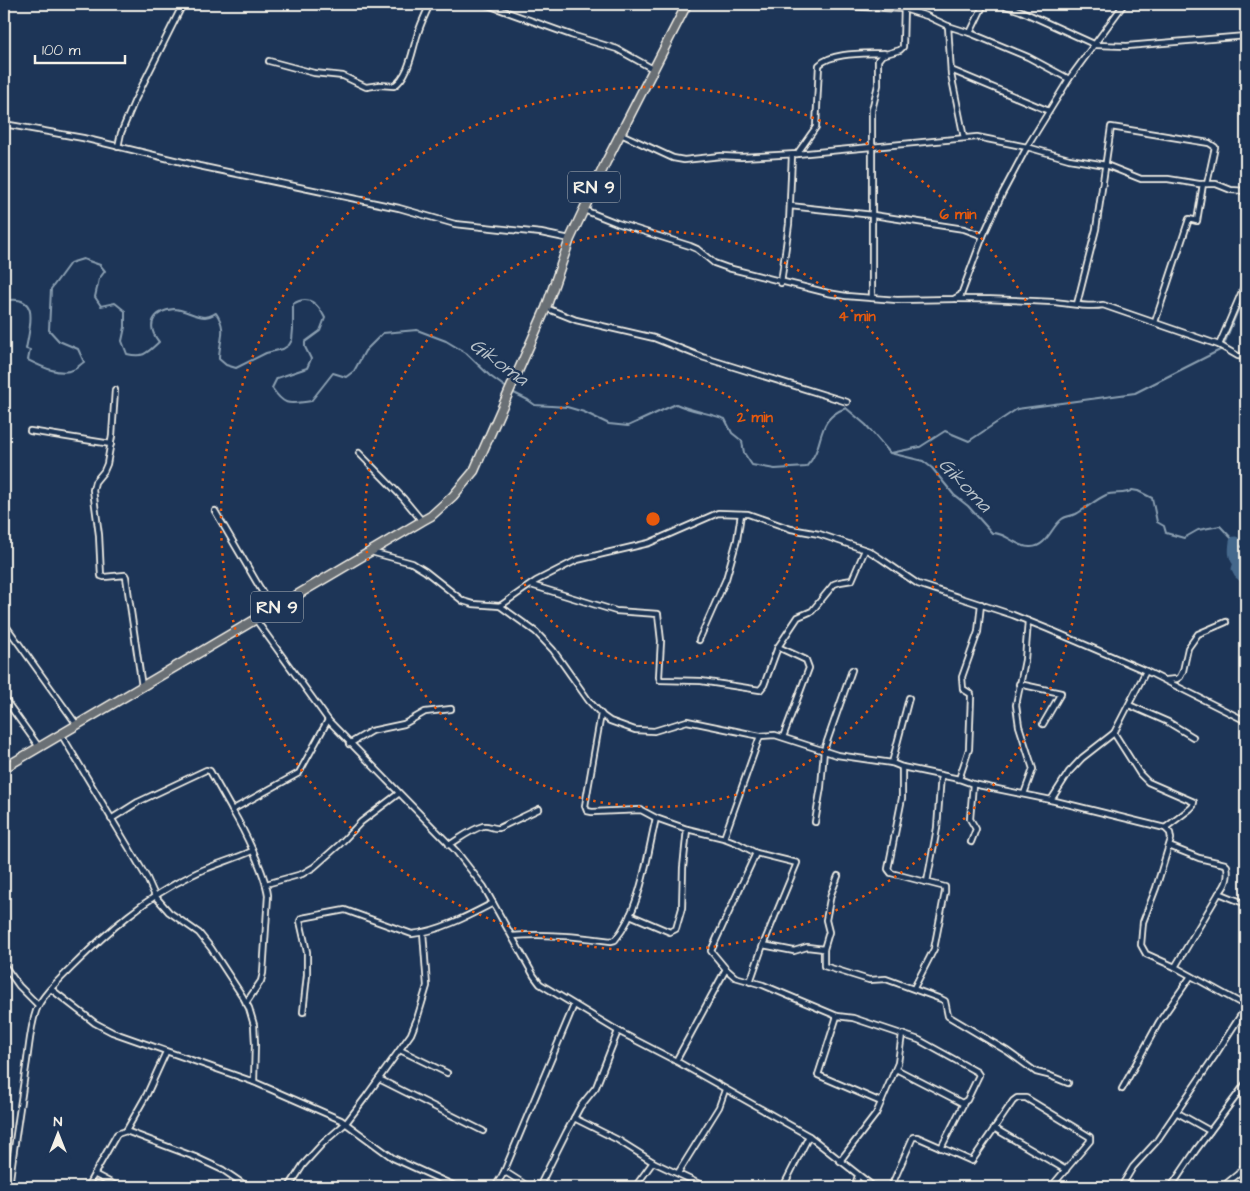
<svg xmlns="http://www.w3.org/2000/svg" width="1250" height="1191" font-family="'Architects Daughter',sans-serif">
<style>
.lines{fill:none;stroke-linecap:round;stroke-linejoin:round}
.stream{stroke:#8b9fb1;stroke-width:2}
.river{stroke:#45688c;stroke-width:11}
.minor-casing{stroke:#f4f1e8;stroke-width:8}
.primary-casing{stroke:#f4f1e8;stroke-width:11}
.minor{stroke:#1d3557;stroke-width:4.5}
.primary{stroke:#6b6f75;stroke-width:8}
.ring{fill:none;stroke:#e8590c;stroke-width:2.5;stroke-dasharray:2.5 5}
.labels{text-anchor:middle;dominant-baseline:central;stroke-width:4.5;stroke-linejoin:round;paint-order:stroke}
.shield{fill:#1d3557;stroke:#b4b9bc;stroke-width:1}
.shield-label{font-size:18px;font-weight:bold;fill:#f4f1e8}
.water-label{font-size:20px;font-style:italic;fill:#b7c1c8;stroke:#1d3557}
.centre{fill:#e8590c;stroke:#1d3557;stroke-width:2.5}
.ring-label{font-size:15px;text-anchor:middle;font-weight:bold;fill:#e8590c;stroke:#1d3557;stroke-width:4.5;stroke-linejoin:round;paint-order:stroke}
</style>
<rect width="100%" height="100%" fill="#1d3557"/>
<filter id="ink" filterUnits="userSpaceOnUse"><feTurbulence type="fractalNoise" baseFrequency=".02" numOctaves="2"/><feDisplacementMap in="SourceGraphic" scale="10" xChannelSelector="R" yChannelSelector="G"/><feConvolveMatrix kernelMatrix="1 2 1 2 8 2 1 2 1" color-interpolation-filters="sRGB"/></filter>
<g filter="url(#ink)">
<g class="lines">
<g class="stream">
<path d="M4 301C41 293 30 326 26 349L30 350 28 360C40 366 61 377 75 369 78 367 81 364 84 362L78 349 59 341 49 330 51 289 70 263 83 259 100 265 105 271 99 279 95 297 101 306 115 303 125 311V327L122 341 127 354C144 358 147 353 159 342 146 326 152 311 174 309 184 309 195 317 205 317 210 317 212 315 216 313 228 330 219 340 219 359L226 365 236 368 266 353 283 349 289 345 292 340 293 329V304C309 294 318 304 325 318L320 331 305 342V347L311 359 307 368 277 378 272 388C285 407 289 404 311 401L333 373 346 377 354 371 365 351 383 333 417 330 446 341 466 353 490 376 508 389"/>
<path d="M512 392 528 400 535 405 567 407 584 412 609 424 628 426 676 404C691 411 709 413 725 419L732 433 742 441 744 453 752 465 775 469 806 467C827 445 813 420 846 408L866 425 890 453 923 461 932 468 954 495 968 506 992 533C1006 532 1017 548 1031 547 1047 547 1051 527 1062 519 1066 516 1072 516 1076 514 1087 508 1095 500 1106 495 1114 492 1126 495 1132 490L1138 491 1152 498 1157 522 1164 526 1166 533 1184 538 1198 530 1220 526 1235 542 1246 550"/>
<polyline points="891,453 920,447 945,431 969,441 1017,409 1135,393 1222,349 1238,310 1246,304"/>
<polyline points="1246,550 1244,555 1246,555"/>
</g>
<path class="river" d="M1235 542C1234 549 1233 557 1239 563L1237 569 1239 573 1246 579"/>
<defs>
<g id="minor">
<polyline points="485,4 571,35 617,49 653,69"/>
<polyline points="821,4 864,7"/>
<polyline points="864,4 864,7 904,9 927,16 948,26"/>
<polyline points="1000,4 1021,11 1096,45 1127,46 1246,36"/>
<polyline points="970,33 1028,57 1069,79"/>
<path d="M269 61 314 73 343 76 366 87 380 85 394 86C410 75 412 50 418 33 421 23 426 13 430 4"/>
<polyline points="951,70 1049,111"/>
<polyline points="4,124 83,138 199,166 399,208 455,224 541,233 570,239"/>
<polyline points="621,134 673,158 684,160 721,156 741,157 797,154 977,137 1027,147 1069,159 1106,165 1141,179 1168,179 1199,184 1216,184 1231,190 1246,191"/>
<polyline points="964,138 951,74 948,26 970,33 984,4"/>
<polyline points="118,147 121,133 134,102 183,4"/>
<path d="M797 154 816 127 819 65C832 52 866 54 884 53"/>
<polyline points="790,206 873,215 964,229 983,236"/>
<polyline points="584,210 617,223 690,246 697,249 714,263 728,268 828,293 846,296 897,300 954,299 961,295 983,236 1002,194 1027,147 1069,79 1124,4"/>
<polyline points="781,283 789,224 792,155"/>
<polyline points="872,298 872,110 878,85 878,60 882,55 900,50 903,47 904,4"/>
<path d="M956 299C988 299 1021 300 1053 302 1070 303 1087 308 1103 305L1219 345 1238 356 1246 357"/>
<polyline points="1077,304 1096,229 1111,127 1209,143 1215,147 1207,184"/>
<polyline points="546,308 576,320 654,338 702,357 847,402"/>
<polyline points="1155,322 1189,219 1197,221 1203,184"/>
<polyline points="1219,345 1246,282"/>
<polyline points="115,390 112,436 107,464 104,471 95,482 93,490 99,535 101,576 104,577 125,575 126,577 142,687"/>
<polyline points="30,431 111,444"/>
<polyline points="359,453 403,498 422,521"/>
<polyline points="215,511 273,610"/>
<polyline points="371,552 412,563 425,571 463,601 473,604 500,606 536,581 577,560 649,543 718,513 748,514 791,529 819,534 869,551 880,558 918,584 1013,615 1048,629 1146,671 1246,721"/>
<polyline points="531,585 616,611 658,614 661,641 659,677 660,680 701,681 760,690 764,685 778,647 806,660 809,668 783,737"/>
<polyline points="500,606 536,632 553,650 589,701 603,716 610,721 635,730 654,731 687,721 760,736 775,735 837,755 892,763 902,767 959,779 973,784 1051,800 1165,828 1170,833 1171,839 1156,888 1143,922 1141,945 1146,954 1175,967 1246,1006"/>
<polyline points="256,620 329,721 456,851 484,887 534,976 540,984 618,1031 676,1061 809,1136 874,1187"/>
<polyline points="4,623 77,725"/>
<polyline points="699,640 726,579 737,540 741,514"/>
<polyline points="778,647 798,617 812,611 834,584 840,582 852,580 865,550"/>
<polyline points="1166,680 1177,679 1180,677 1183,671 1188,648 1198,634 1226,622"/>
<polyline points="1019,684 1061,693 1043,724"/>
<polyline points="4,698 39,747"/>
<polyline points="1129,705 1168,722 1193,737"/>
<polyline points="601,714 585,806 587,811 592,812 641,810 656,818 687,829 683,868 682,908 676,929 670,932 630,915"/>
<polyline points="1114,733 1140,774 1148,782 1194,802 1193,806 1190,809 1165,828"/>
<polyline points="61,734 147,878 155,896 169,912 199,933 211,948 243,997 249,1008 254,1025 255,1044 254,1082"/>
<polyline points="349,744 371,731 404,724 425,712 451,709"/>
<polyline points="892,763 909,698"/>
<polyline points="902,767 902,798 888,869 891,873 945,887 945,892 934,949 914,988"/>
<polyline points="959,779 969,749 971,697 971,694 963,689 962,677 978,632 981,604"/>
<polyline points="1024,794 1033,769 1019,726 1016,705 1025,660 1028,621"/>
<polyline points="1051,800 1069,772 1082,758 1114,733 1146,671"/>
<polyline points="111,819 138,802 206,770 210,771 232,810"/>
<polyline points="815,822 821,787 824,750 852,670"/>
<polyline points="687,829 724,838"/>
<polyline points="971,842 976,829 970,819 973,784"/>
<path d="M449 845C459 839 472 829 483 826 489 825 493 829 499 828L539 809"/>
<path d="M1169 846 1199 858 1225 864 1227 866C1229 877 1227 885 1219 893"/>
<polyline points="756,853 797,863 763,945"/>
<polyline points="927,882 937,828 941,775"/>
<polyline points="266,884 302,874 314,867 340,844 361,822 398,794"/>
<path d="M512 936C546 933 577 936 611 941L615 940C641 909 647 856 656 818"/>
<polyline points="824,949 829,932 826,920 831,894 838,876"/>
<polyline points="4,965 19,986 38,1005"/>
<polyline points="1175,967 1219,893 1246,904"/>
<polyline points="726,969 711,951 756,853 737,843 724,838 760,736"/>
<polyline points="750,982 763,945 794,951 807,947 824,949 824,966 869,980 886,979 941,999 945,1001 948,1016 1007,1051 1036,1072 1048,1075 1068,1083"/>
<polyline points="51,989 95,1023 112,1032 254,1082 341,1120 393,1158 457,1187"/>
<path d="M246 1003 261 981 263 973 268 895C265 873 244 830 232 810L299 773 328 720"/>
<path d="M303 1012 307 975V952L300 921 302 918 345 910 412 934C440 931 468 916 493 903"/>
<polyline points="837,1016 818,1075 881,1102"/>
<polyline points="400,1050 447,1073"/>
<polyline points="676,1061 726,969 735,977 763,985 837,1016 853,1018 919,1040 977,1072 979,1075 967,1100 962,1103 896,1069"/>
<polyline points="379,1079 483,1131"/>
<polyline points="1122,1089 1159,1022 1191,976"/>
<polyline points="1176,1112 1210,1131"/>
<polyline points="574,1118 618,1140 653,1162 706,1187"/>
<polyline points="994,1128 1066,1170"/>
<polyline points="126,1131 147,1094 166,1052"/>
<polyline points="941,1148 964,1103"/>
<polyline points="840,1161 876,1114 898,1063 902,1034"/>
<polyline points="678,1173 719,1107 725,1090"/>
<polyline points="94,1174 119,1187"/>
<polyline points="503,1174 574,1005"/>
<path d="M9 1187C14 1147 20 1107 26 1067 29 1049 30 1028 36 1011 41 996 61 978 72 967 108 931 146 897 192 875 211 865 233 860 252 851"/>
<polyline points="87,1187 117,1134 126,1131 195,1157 223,1170 248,1187"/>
<polyline points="289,1187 303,1165 323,1143 346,1123 365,1098 411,1034 417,1019 427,986 423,932"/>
<polyline points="495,1187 503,1174 507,1173 529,1187"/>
<polyline points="539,1187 566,1133 580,1107 596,1087 618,1031"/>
<polyline points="635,1187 653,1162"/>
<polyline points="783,1187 809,1136"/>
<polyline points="854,1187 858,1176"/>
<polyline points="891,1187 913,1137 917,1137 972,1161 1013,1101 1017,1098 1026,1098 1090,1137 1090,1141 1051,1187"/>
<polyline points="1121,1187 1133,1167 1156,1142 1214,1057 1246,1007"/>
<polyline points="1171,1187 1196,1150 1246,1083"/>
<polyline points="1222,1187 1238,1174 1246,1163"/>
</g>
<polyline id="primary" points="4,768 422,521 431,516 453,496 474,471 546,308 570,239 606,162 687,4"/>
</defs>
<use href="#minor" class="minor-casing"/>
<use href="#primary" class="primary-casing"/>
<use href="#minor" class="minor"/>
<use href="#primary" class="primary"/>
</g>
</g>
<g class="ring">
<circle cx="653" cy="519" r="144"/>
<circle cx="653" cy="519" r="288"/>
<circle cx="653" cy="519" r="432"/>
</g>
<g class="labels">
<g class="shield">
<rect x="568" y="171.5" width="52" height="31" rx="4"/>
<rect x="251" y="591.5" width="52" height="31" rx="4"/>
</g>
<g class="shield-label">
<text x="594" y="187">RN 9</text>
<text x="277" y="607">RN 9</text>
</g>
<g class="water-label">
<text transform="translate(499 362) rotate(36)">Gikoma</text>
<text transform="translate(965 485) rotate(46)">Gikoma</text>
</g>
</g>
<circle cx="653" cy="519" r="8" class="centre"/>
<g class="ring-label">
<text x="958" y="219">6 min</text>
<text x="857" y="321">4 min</text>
<text x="755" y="422">2 min</text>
</g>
<rect width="1250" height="1191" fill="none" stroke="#1d3557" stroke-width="20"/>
<rect x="10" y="10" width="1230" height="1171" fill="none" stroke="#f4f1e8" stroke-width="2" filter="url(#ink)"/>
<g transform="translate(58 1134)" stroke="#1d3557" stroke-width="4" paint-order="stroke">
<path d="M0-4L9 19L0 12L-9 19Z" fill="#f4f1e8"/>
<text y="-8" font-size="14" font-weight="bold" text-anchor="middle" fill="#f4f1e8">N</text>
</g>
<path d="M35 55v8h90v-8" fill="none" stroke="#f4f1e8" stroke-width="2.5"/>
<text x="42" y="55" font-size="15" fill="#f4f1e8" stroke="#1d3557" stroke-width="4" paint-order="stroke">100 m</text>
</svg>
